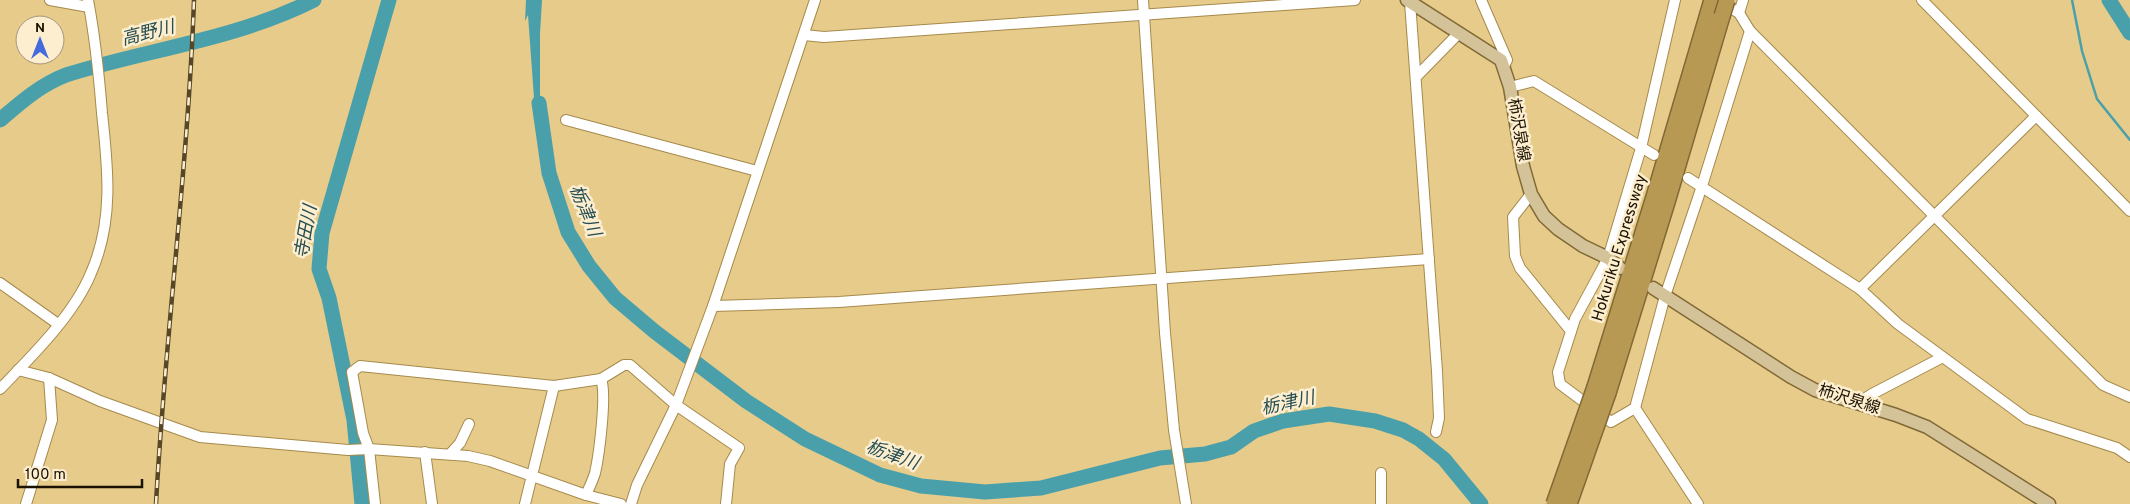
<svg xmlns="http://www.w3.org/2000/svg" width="2130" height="504" font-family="Overpass,'Noto Sans JP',sans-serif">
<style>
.water{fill:#49a0aa}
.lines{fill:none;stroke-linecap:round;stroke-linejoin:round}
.stream{stroke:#49a0aa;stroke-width:2.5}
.river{stroke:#49a0aa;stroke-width:15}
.minor-casing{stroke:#a58a4c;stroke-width:12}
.major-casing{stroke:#816936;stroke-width:15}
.highway-casing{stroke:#816936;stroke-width:18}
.minor{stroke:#fff;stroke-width:10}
.major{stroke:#d4c298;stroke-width:12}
.highway{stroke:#b89953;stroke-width:15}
.rail-casing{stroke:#564728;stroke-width:4.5}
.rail{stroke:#fceece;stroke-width:2.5;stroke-dasharray:8;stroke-linecap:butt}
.highway-bridge-casing{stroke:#816936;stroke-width:18;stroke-linecap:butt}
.highway-bridge{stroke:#b89953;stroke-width:15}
.labels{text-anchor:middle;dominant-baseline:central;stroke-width:5;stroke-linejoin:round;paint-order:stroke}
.street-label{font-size:16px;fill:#1b1100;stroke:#fceece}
.water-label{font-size:18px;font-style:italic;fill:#254d52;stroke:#fceece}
</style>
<rect width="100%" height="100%" fill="#e7cb8b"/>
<polygon class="water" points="526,0 542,0 540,34 540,136 535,112 528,15 525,21"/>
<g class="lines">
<polyline class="stream" points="2072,0 2082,51 2097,99 2130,140"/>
<g class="river">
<polyline points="2109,0 2130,33"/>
<polyline points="539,103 549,173 568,232 589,266 615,298 654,331 746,401 805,439 880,475 921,486 985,492 1041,488 1160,458 1205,454 1231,447 1254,431 1283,421 1329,414 1375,421 1403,430 1419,439 1444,459 1481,504"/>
<path d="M0 120C21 102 40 85 66 75 149 49 234 40 314 0"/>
<polyline points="362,504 354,420 329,298 319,269 322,233 389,0"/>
</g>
<defs>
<g id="minor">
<polyline points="50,0 89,7"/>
<polyline points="1143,0 1165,333 1174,430 1186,504"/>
<polyline points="1481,0 1507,60 1504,66"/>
<polyline points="1675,0 1641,148 1608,258 1575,319 1558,372 1560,384 1611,422 1635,408 1665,296 1702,186 1750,31"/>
<polyline points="1922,0 2130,211"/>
<polyline points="1410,2 1437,371 1439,418 1436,432"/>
<polyline points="1722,3 1739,13 1750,31 2103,385 2130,397"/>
<polyline points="1739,13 1743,0"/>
<polyline points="804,35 824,37 1355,0"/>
<polyline points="1416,77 1459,33"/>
<polyline points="1510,87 1534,81 1654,155"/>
<polyline points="566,120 757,171"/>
<polyline points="1688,178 1860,289 1898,324 2027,419 2117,448 2130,457"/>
<polyline points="1531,194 1513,217 1515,256 1520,268 1571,331"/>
<polyline points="0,283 58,324"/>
<polyline points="1860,289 2036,116"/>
<polyline points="713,306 839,302 1429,259"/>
<polyline points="18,370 49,378 100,401 200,437 348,450 369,449 468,456 490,461 586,495 621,504"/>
<path d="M0 389C31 357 74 315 91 273 114 221 108 168 102 113 99 75 95 37 88 0"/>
<polyline points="1858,403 1872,394 1941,358"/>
<polyline points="1635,408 1698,504"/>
<polyline points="425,452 432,504"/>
<polyline points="450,454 460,443 469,424"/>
<polyline points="1381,473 1381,504"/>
<path d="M586 495C589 488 593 480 595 473 599 456 607 394 601 379"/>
<polyline points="26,504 52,420 49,378"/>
<polyline points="375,504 369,449 363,433 352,372 360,366 554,386 601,379 624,365 630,365 676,405 739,448 730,464 726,504"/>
<polyline points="525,504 554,386"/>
<polyline points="631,504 637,485 676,405 713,306 815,0"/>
</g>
<g id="major">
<polyline points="1407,0 1501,60 1510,87 1523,166 1531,194 1544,216 1558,229 1583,246 1608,258 1620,268"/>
<polyline points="1653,288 1791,377 1815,390 1896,415 1927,427 2049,504"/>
</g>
<g id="highway">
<polyline points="1595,387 1654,197 1712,0"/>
<polyline points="1608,393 1667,202 1722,16"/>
</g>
</defs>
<use href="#minor" class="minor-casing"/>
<use href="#major" class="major-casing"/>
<use href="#highway" class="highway-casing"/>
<use href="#minor" class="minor"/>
<use href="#major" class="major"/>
<use href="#highway" class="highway"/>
<defs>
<path id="rail" d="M156 504C165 336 188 168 194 0"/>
</defs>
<use href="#rail" class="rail-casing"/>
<use href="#rail" class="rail"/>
<defs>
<g id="highway-bridge">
<polyline points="1722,16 1727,0"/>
<polyline points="1554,504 1595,387"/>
<polyline points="1569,504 1608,393"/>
</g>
</defs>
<use href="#highway-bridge" class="highway-bridge-casing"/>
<use href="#highway-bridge" class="highway-bridge"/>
</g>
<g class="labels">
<g class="street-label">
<text transform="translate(1518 130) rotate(80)">柿沢泉線</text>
<text transform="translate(1620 248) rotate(-73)">Hokuriku Expressway</text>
<text transform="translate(1849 400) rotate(18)">柿沢泉線</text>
</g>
<g class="water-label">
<text transform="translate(148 34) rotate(-14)">高野川</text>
<text transform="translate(584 211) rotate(68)">栃津川</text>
<text transform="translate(307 232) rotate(-80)">寺田川</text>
<text transform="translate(1288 404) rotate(-12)">栃津川</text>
<text transform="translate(892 456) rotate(20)">栃津川</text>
</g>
</g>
<g transform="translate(40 40)"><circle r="24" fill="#fceece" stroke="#a2967c"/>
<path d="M0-4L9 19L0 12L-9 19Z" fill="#446bdd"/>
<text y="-8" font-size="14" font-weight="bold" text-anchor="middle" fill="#1b1100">N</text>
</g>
<path d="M18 479v8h124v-8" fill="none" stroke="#1b1100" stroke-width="2.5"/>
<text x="25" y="479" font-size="15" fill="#1b1100" stroke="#fceece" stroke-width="4" paint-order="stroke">100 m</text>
</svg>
